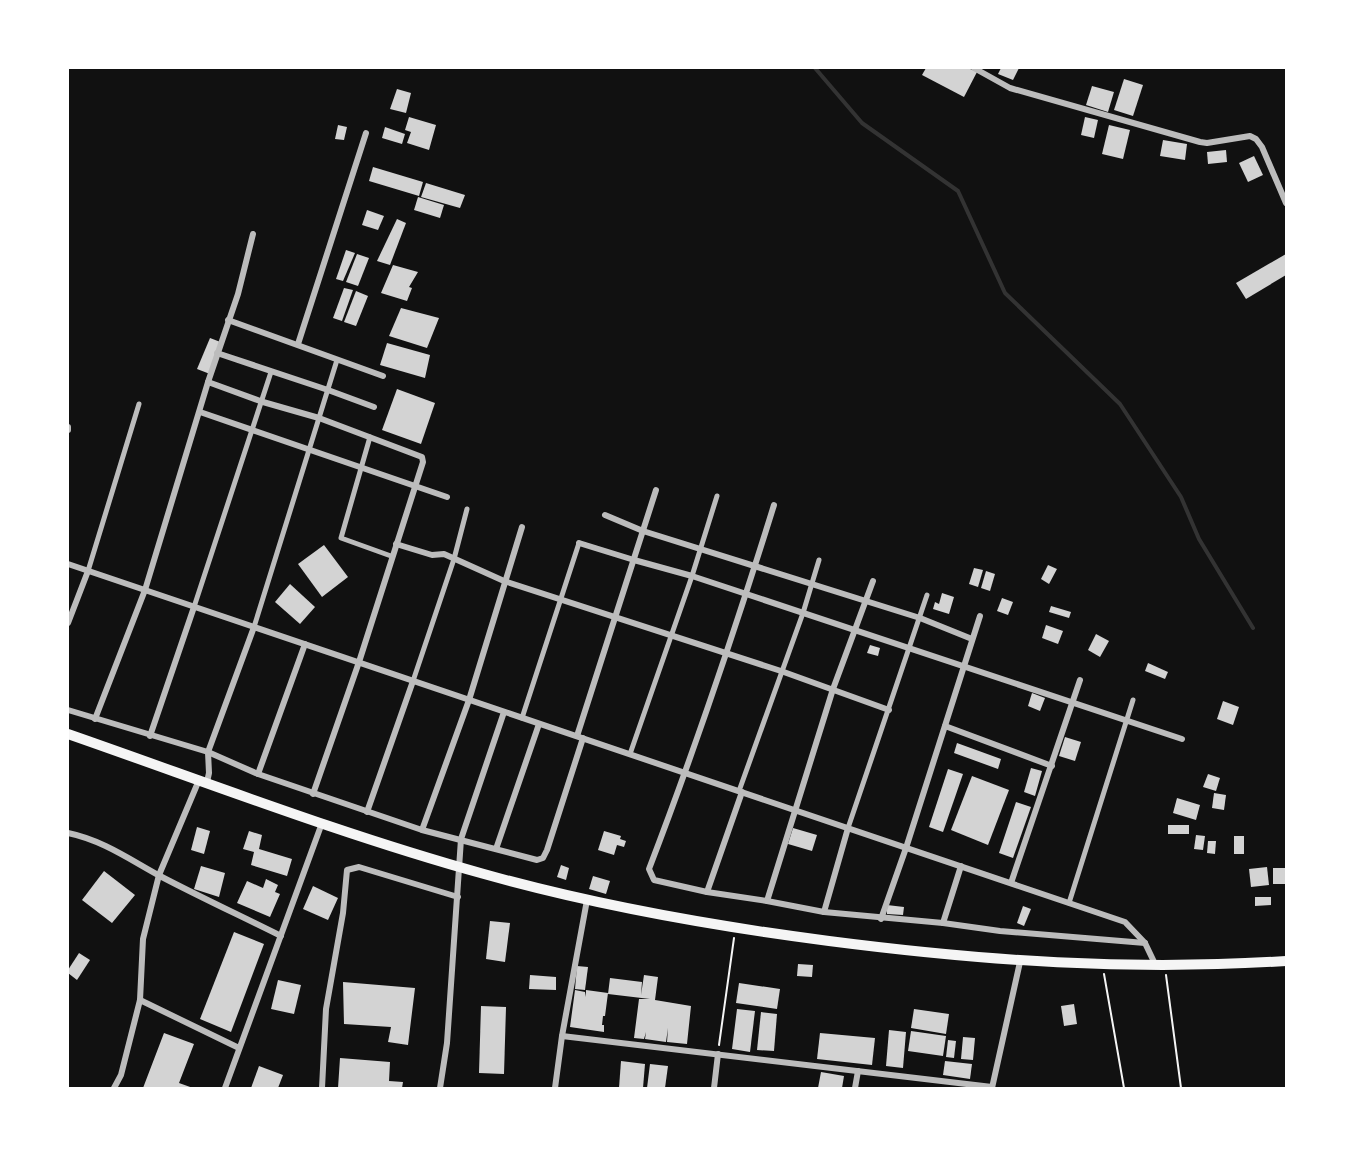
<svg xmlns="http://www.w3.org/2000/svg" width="1354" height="1156" font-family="Commissioner,sans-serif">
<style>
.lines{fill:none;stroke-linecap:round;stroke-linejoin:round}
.stream{stroke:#333;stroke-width:4}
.building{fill:#d3d3d3}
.path{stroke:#f5f5f5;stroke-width:2}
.pedestrian{stroke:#bcbcbc;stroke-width:5}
.minor{stroke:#bcbcbc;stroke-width:6}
.secondary{stroke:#f5f5f5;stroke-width:10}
</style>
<rect width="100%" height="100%" fill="#111"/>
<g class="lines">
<polyline class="stream" points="815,68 862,123 958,191 1005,293 1120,404 1181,497 1199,539 1253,628"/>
</g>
<g class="building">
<polygon points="926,68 968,68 977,72 964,97 922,75"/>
<polygon points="1001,68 1019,68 1013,80 998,74"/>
<polygon points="1124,79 1143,85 1133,116 1114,110"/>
<polygon points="1092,86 1114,92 1108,112 1086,105"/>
<polygon points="397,89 411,93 406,113 390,109"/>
<polygon points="409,117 436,125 429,150 407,143 411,132 405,130"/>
<polygon points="1085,117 1098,120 1094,138 1081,135"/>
<polygon points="338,125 347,127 344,140 335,139"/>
<polygon points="1109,125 1130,130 1123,159 1102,154"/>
<polygon points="385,127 405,134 402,144 382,138"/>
<polygon points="1163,140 1187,144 1185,160 1160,156"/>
<polygon points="1226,150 1227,162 1208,164 1207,152"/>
<polygon points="1254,156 1263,175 1248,182 1239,163"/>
<polygon points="373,167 423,182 419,196 369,181"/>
<polygon points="426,183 465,195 460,208 421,197"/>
<polygon points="418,197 444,205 440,218 414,210"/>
<polygon points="367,210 384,216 378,230 362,225"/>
<polygon points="397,219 406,223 390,265 377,261"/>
<polygon points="346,250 355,253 343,281 336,279"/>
<polygon points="357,254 369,258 358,286 346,282"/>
<polygon points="1286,254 1286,275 1246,299 1236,283"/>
<polygon points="393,265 418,272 409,287 412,288 407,301 381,293"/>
<polygon points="344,288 353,290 342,321 333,318"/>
<polygon points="356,291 368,296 356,326 344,322"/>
<polygon points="401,308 439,318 427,348 389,336"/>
<polygon points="210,338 223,343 210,374 197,369"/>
<polygon points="387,343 430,355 425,378 380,365"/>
<polygon points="397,389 435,403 421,444 382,430"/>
<polygon points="324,545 348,577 322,597 298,564"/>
<polygon points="1048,565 1057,569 1049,584 1041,579"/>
<polygon points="974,568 983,570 978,587 969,584"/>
<polygon points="986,571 995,574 990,591 981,588"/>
<polygon points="290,584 315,607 300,624 275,602"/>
<polygon points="942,593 954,597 949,614 933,609 935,602 939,604"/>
<polygon points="1002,598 1013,602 1008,615 997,611"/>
<polygon points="1051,606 1071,612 1069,618 1049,612"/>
<polygon points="1046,625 1063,631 1058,644 1042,638"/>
<polygon points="1096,634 1109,641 1100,657 1088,650"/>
<polygon points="870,645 880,648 878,656 867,653"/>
<polygon points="1148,663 1168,672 1165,679 1145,671"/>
<polygon points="1032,693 1045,698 1040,711 1028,706"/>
<polygon points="1223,701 1239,707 1233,725 1217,719"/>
<polygon points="1065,737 1081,742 1075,761 1059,756"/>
<polygon points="957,743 1001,759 998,769 954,753"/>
<polygon points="1031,768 1042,771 1035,796 1024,792"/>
<polygon points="948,769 963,774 943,832 929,827"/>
<polygon points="1208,774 1220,778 1216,791 1203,787"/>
<polygon points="972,776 1009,790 988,845 951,830"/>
<polygon points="1214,793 1226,795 1224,810 1212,808"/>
<polygon points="1177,798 1200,805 1196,820 1173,813"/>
<polygon points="1016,802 1031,807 1013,858 999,853"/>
<rect x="1168" y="825" width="21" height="9"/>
<polygon points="197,827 210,831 204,854 191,850"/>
<polygon points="793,828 817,835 812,851 788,844"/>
<polygon points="249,831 262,835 259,849 292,859 287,876 251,865 254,852 243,849"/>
<polygon points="604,831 621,836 620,839 626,841 624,847 617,845 614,855 598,850"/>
<polygon points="1196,835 1205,836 1203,850 1194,849"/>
<rect x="1234" y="836" width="10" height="18"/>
<polygon points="1208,841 1216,841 1215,854 1207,853"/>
<polygon points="561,865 569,868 566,880 557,877"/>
<polygon points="201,866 225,873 219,897 194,889"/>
<polygon points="1267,867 1269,885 1251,887 1249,869"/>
<rect x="1273" y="868" width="12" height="16"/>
<polygon points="104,871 135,895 112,923 82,900"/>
<polygon points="593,876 610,881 606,894 589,889"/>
<polygon points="266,879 278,885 275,892 280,894 270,917 237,903 247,881 263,888"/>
<polygon points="313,886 338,898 328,920 303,909"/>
<polygon points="1255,897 1271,897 1271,905 1255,906"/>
<polygon points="887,905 904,907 903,915 887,914"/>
<polygon points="1023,906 1031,909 1024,926 1017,923"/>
<polygon points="490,921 510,923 505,962 486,959"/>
<polygon points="234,932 264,944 231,1032 200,1019"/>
<polygon points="79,953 90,960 77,980 68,973 68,970"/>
<polygon points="798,964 813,965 812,977 797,976"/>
<polygon points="577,966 588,967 585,990 575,989"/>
<polygon points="530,975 556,977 556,990 529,989"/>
<polygon points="644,975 658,977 655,1000 691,1006 687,1044 667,1042 668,1028 666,1042 645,1039 646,1032 644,1039 634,1038 639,999 650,999 608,994 610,978 642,982 641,995"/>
<polygon points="278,980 301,985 294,1014 271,1009"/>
<polygon points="343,982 415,988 408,1045 388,1042 391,1027 344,1024"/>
<polygon points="739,983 780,989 777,1009 736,1003"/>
<polygon points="575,990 585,992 586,997 586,990 608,993 605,1016 603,1016 602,1025 604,1025 604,1032 570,1027"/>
<polygon points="1074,1004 1077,1024 1064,1026 1061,1006"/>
<polygon points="481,1006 506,1007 504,1074 479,1073"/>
<polygon points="737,1009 755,1011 750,1052 732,1049"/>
<polygon points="914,1009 949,1014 946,1034 911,1028"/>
<polygon points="761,1012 777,1014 774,1051 757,1050"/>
<polygon points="889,1030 906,1032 903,1068 886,1066"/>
<polygon points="911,1031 946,1036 943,1056 908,1051"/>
<polygon points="164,1033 194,1044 179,1083 193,1088 143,1088"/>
<polygon points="820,1033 875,1038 872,1065 817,1059"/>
<polygon points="963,1037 975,1038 973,1060 961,1059"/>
<polygon points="948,1040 956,1041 954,1058 946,1057"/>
<polygon points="340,1058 390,1062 389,1081 403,1082 402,1088 338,1088"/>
<polygon points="621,1061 645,1064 643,1088 619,1088"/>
<polygon points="945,1061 972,1064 970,1079 943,1075"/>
<polygon points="650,1064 668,1066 665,1088 647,1088"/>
<polygon points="259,1066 283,1075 278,1088 251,1088"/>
<polygon points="821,1072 844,1076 842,1088 818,1088"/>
</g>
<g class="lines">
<g class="path">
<polyline points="1104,974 1124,1088"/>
<polyline points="1166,975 1181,1088"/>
<polyline points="719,1045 734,938"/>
</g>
<g class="pedestrian">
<polyline points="370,437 341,538 391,556"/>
<polyline points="88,571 139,404"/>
<polyline points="194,607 271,372"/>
<polyline points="254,627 337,360"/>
<polyline points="413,681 454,559 467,509"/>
<polyline points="522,718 579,543"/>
<polyline points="630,754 692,576 717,496"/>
<polyline points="739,791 803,613 819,560"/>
<polyline points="848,828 927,595"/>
<polyline points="1069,903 1133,700"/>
</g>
<g class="minor">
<polyline points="974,68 1010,88 1200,142 1207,143 1250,136 1256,139 1262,147 1286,203"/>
<polyline points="228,320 383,376"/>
<polyline points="298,344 366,133"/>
<polyline points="217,353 328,390 374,407"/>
<polyline points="208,382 263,402 319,418 422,457 423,462 359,662 313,794"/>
<polyline points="200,412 447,497"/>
<polyline points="68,427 68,430"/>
<path d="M774 505C736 627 695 749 649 869L654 880 707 892 767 901 824 912 943 923 1000 931 1145 943"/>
<polyline points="605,515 643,531 920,618 972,639"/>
<polyline points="579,543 634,560 692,576 1182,739"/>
<polyline points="396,544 432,555 444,554 504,581 781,671 889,710"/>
<polyline points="68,564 1125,922 1145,943 1156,966"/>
<polyline points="68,623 88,571"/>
<polyline points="68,710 208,752 258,774 422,830 537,860 543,858 547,850 583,738"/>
<polyline points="95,719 145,590 208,382 238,294 253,234"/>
<polyline points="945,726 1052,766"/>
<polyline points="150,736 194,607"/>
<polyline points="577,736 656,490"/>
<polyline points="258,774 305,644"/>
<polyline points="207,782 209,773 208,752 254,627"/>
<polyline points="367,812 413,681"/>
<polyline points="422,830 469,700 522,527"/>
<path d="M68 833C102 840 129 859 160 876 200 897 241 916 281 936"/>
<polyline points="496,849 539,724"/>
<polyline points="1011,883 1080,680"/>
<polyline points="707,892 742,792"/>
<polyline points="767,901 833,689 873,581"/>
<polyline points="824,912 848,828"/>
<polyline points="881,919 906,848 980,616"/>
<polyline points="943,923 961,866"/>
<polyline points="140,1000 239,1048"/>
<polyline points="562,1036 992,1087"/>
<polyline points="114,1088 121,1075 140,1000 143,939 159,875 199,780"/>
<polyline points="225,1088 322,823"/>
<polyline points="322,1088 326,1009 343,913 347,870 359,867 458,897"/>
<polyline points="440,1088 447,1043 461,839 504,712"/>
<polyline points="555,1088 562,1036 587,900"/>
<polyline points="714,1088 718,1054"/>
<polyline points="855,1088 858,1071"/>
<polyline points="992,1088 1020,962"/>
</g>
<path class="secondary" d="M68 734C206 782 343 835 484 874 598 906 713 926 829 941 984 961 1131 971 1286 961"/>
</g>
<rect width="1354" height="1156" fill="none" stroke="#ffffff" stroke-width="138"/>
</svg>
